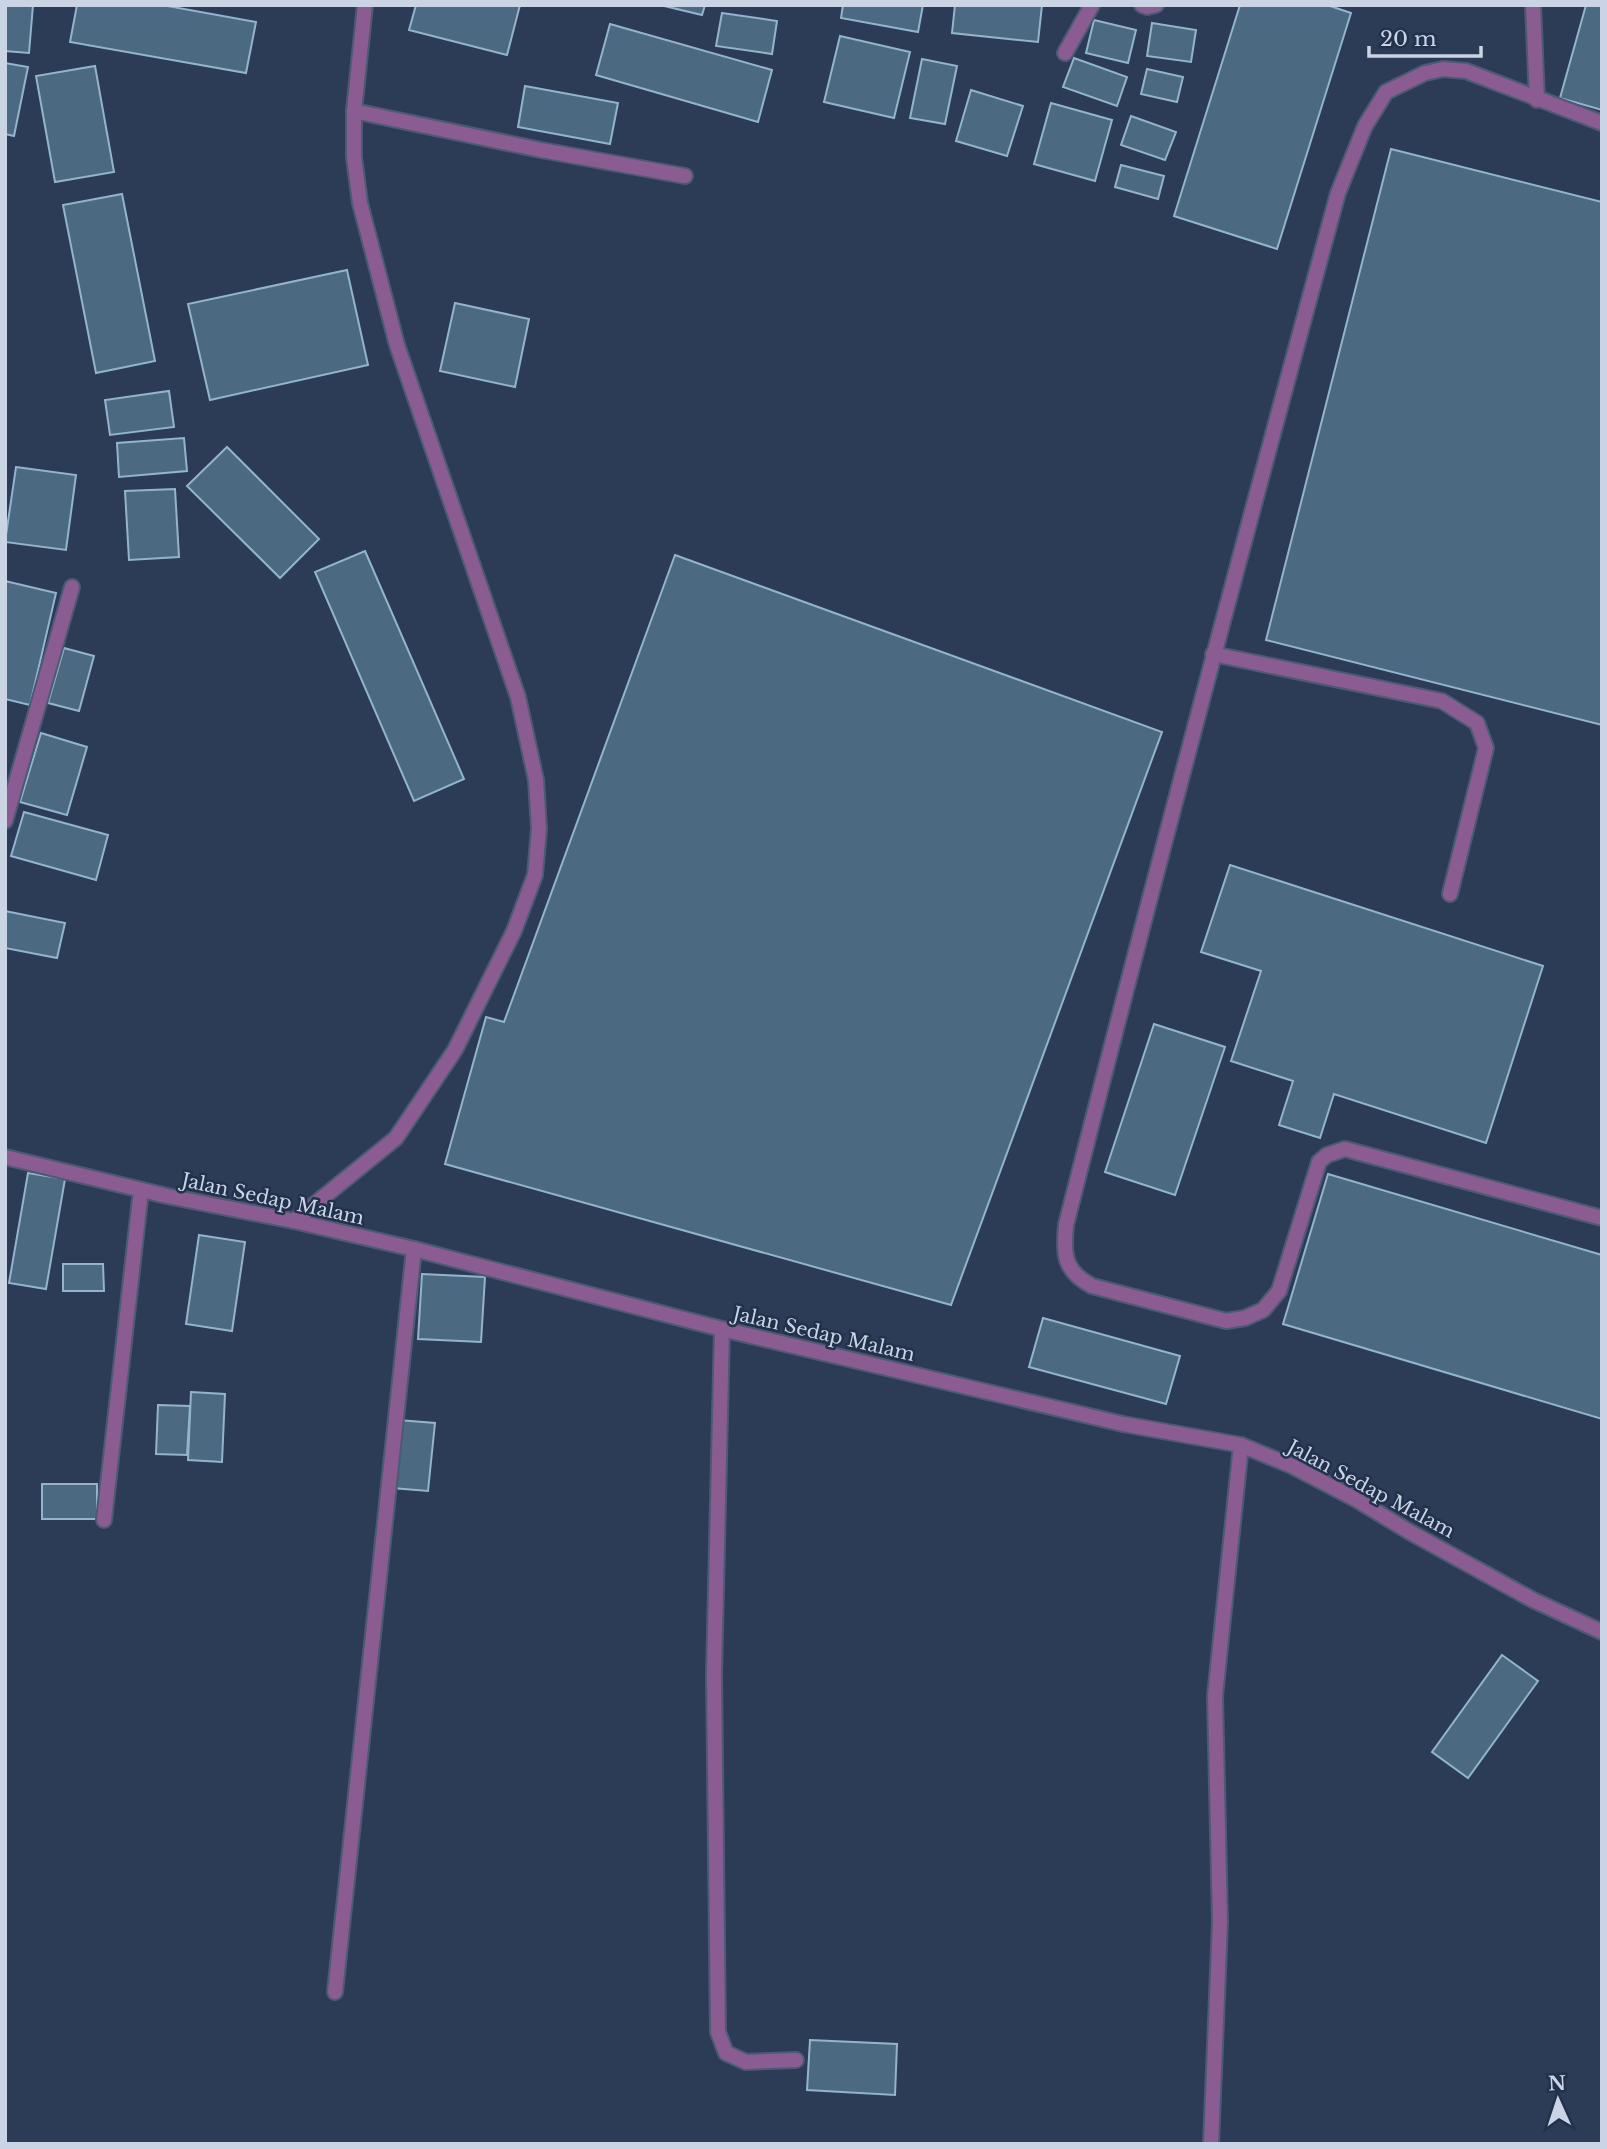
<svg xmlns="http://www.w3.org/2000/svg" width="1607" height="2149" font-family="'Libre Baskerville',serif">
<style>
.building{fill:#4b6a81;stroke:#92b4cd;stroke-width:2}
.lines{fill:none;stroke-linecap:round;stroke-linejoin:round}
.lane-casing{stroke:#4c5a73;stroke-width:18}
.street-casing{stroke:#4c5a73;stroke-width:18}
.lane{stroke:#8a5c92;stroke-width:14}
.street{stroke:#8a5c92;stroke-width:14}
.labels{text-anchor:middle;dominant-baseline:central;stroke-width:5;stroke-linejoin:round;paint-order:stroke}
.street-label{font-size:19px;fill:#cad4e5;stroke:#22314c}
</style>
<rect width="100%" height="100%" fill="#2c3c57"/>
<g class="building">
<polygon points="5,5 33,5 29,53 5,51"/>
<polygon points="77,5 162,5 256,22 246,73 70,42"/>
<polygon points="416,5 520,5 507,55 409,30"/>
<polygon points="660,5 705,5 702,15"/>
<polygon points="843,5 923,5 918,32 841,18"/>
<polygon points="955,5 1042,5 1038,42 952,33"/>
<polygon points="1240,5 1327,5 1351,13 1277,249 1174,216"/>
<polygon points="1586,5 1602,5 1602,110 1560,98"/>
<polygon points="722,13 777,21 772,54 716,46"/>
<polygon points="1094,20 1136,30 1128,63 1086,53"/>
<polygon points="1152,23 1196,30 1191,62 1147,56"/>
<polygon points="610,24 772,70 758,122 596,75"/>
<polygon points="840,36 910,52 894,118 824,102"/>
<polygon points="1074,58 1127,77 1117,106 1063,87"/>
<polygon points="922,59 957,66 945,124 910,118"/>
<polygon points="5,63 28,67 14,136 5,134"/>
<polygon points="95,66 114,172 55,182 36,76"/>
<polygon points="1147,69 1183,77 1177,102 1141,94"/>
<polygon points="525,86 618,103 610,144 518,127"/>
<polygon points="971,90 1023,106 1007,156 956,141"/>
<polygon points="1051,103 1112,120 1095,181 1034,164"/>
<polygon points="1131,116 1176,132 1165,160 1121,145"/>
<polygon points="1391,149 1602,202 1602,725 1266,640"/>
<polygon points="1121,165 1164,176 1158,199 1115,187"/>
<polygon points="122,194 155,361 96,373 63,205"/>
<polygon points="347,270 368,365 210,400 188,304"/>
<polygon points="455,303 529,319 515,387 440,371"/>
<polygon points="169,391 174,427 110,435 105,400"/>
<polygon points="184,438 187,471 119,477 117,443"/>
<polygon points="227,447 319,539 280,578 187,486"/>
<polygon points="16,467 76,475 66,550 5,542"/>
<polygon points="175,489 179,557 129,560 125,491"/>
<polygon points="365,551 464,779 414,801 315,572"/>
<polygon points="675,555 1162,732 951,1305 445,1164 486,1017 504,1022"/>
<polygon points="5,581 56,593 30,705 5,699"/>
<polygon points="64,648 94,656 79,711 48,703"/>
<polygon points="41,733 87,747 67,815 20,802"/>
<polygon points="24,812 108,835 96,880 11,856"/>
<polygon points="1230,865 1543,966 1486,1143 1334,1094 1320,1138 1279,1125 1293,1081 1231,1061 1261,971 1201,952"/>
<polygon points="5,911 65,923 57,958 5,948"/>
<polygon points="1154,1024 1225,1047 1175,1195 1105,1172"/>
<polygon points="28,1173 65,1179 46,1289 9,1283"/>
<polygon points="1328,1174 1602,1255 1602,1419 1283,1324"/>
<polygon points="199,1235 245,1242 232,1331 186,1324"/>
<polygon points="63,1264 103,1264 104,1291 63,1291"/>
<polygon points="422,1274 485,1277 481,1342 418,1339"/>
<polygon points="1043,1318 1180,1356 1166,1404 1029,1367"/>
<polygon points="191,1392 225,1394 222,1462 188,1460"/>
<polygon points="158,1405 190,1406 187,1455 156,1454"/>
<polygon points="398,1420 435,1423 428,1491 392,1488"/>
<rect x="42" y="1484" width="55" height="35"/>
<polygon points="1502,1655 1538,1681 1468,1778 1432,1752"/>
<polygon points="810,2040 897,2044 895,2095 807,2090"/>
</g>
<g class="lines">
<defs>
<g id="lane">
<polyline points="1533,5 1537,100"/>
<polyline points="354,111 541,150 685,176"/>
<path d="M1602 123 1466 71 1443 69 1425 73 1386 92 1365 126 1338 193C1245 536 1153 880 1066 1225 1063 1255 1064 1271 1092 1286L1226 1321 1245 1318 1263 1310 1279 1291 1319 1162 1327 1155 1345 1149 1602 1218"/>
<polyline points="1213,654 1442,701 1477,723 1486,748 1450,894"/>
<polyline points="722,1329 714,1674 718,2032 726,2053 746,2062 796,2060"/>
<polyline points="1211,2144 1220,1922 1215,1696 1241,1445"/>
</g>
<g id="street">
<polyline points="1142,5 1147,7 1156,5"/>
<polyline points="1065,53 1092,5"/>
<polyline points="5,821 72,587"/>
<polyline points="5,1157 167,1196 294,1221 414,1249 722,1329 1123,1424 1241,1445 1292,1466 1357,1500 1408,1531 1533,1600 1602,1632"/>
<polyline points="294,1221 396,1138 455,1050 514,931 535,875 539,829 536,780 518,697 397,345 360,203 354,157 354,111 365,5"/>
<polyline points="104,1520 141,1190"/>
<polyline points="335,1992 414,1249"/>
</g>
</defs>
<use href="#lane" class="lane-casing"/>
<use href="#street" class="street-casing"/>
<use href="#lane" class="lane"/>
<use href="#street" class="street"/>
</g>
<g class="labels">
<g class="street-label">
<text transform="translate(273 1199) rotate(12)">Jalan Sedap Malam</text>
<text transform="translate(824 1334) rotate(13)">Jalan Sedap Malam</text>
<text transform="translate(1371 1489) rotate(28)">Jalan Sedap Malam</text>
</g>
</g>
<rect width="1607" height="2149" fill="none" stroke="#cad4e5" stroke-width="14"/>
<g transform="translate(1558 2100) rotate(357)" stroke="#22314c" stroke-width="5" paint-order="stroke">
<path d="M0-5L12 26L0 18L-12 26Z" fill="#cad4e5"/>
<text y="-10" font-size="19" font-weight="bold" text-anchor="middle" fill="#cad4e5">N</text>
</g>
<path d="M1369 46v10h112v-10" fill="none" stroke="#cad4e5" stroke-width="3.5"/>
<text x="1380" y="46" font-size="21" fill="#cad4e5" stroke="#22314c" stroke-width="5" paint-order="stroke">20 m</text>
</svg>
